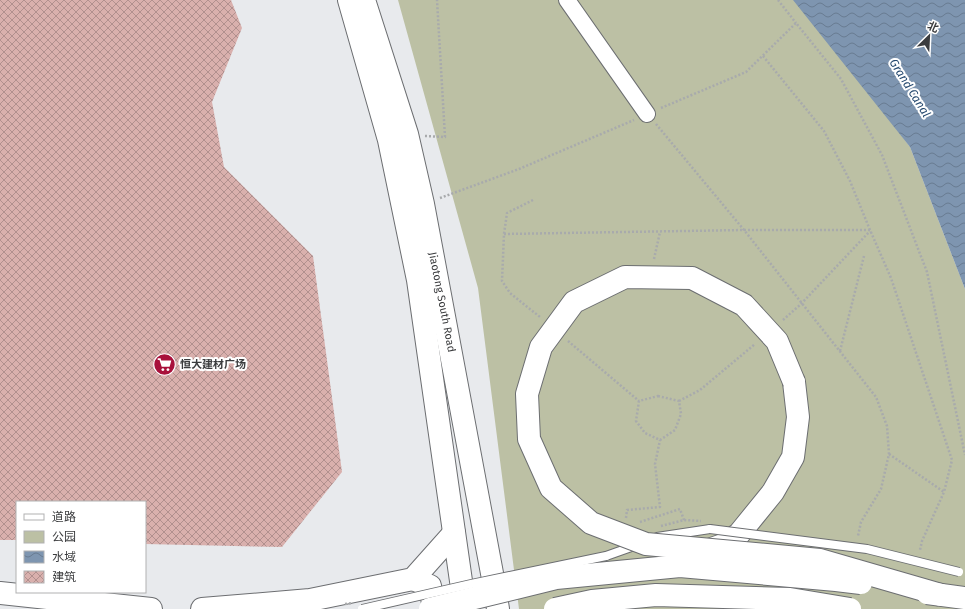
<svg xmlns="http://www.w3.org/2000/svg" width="965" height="609" font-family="'Fira Sans','Noto Sans SC',sans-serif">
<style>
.park{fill:#bcc0a4}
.water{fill:url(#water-waves)}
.building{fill:url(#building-cross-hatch)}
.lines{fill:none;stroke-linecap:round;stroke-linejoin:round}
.lane-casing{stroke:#6c6e71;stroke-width:10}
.street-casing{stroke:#6c6e71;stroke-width:18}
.secondary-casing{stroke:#6c6e71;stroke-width:24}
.primary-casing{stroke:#6c6e71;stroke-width:24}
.highway-casing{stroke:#6c6e71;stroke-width:24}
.path{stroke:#a8aaac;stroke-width:2.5;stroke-dasharray:2 2;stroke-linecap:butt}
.lane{stroke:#fff;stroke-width:8}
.street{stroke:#fff;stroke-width:16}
.secondary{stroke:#fff;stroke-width:22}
.primary{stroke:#fff;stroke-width:22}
.highway{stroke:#fff;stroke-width:22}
.lane-bridge-casing{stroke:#6c6e71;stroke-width:10;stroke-linecap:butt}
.primary-bridge-casing{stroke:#6c6e71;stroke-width:24;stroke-linecap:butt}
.path-bridge{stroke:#a8aaac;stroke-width:2.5;stroke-dasharray:2 2;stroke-linecap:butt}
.lane-bridge{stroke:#fff;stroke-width:8}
.primary-bridge{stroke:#fff;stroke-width:22}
.labels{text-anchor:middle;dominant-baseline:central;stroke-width:4;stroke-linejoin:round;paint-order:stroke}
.street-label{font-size:11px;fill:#3b3c3e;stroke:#fff}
.poi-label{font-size:11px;font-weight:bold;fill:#3b3c3e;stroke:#fff;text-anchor:start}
.water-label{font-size:12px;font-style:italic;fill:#25496f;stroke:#fff}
</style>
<defs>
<pattern id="water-waves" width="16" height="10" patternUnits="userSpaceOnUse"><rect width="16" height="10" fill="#7e95b0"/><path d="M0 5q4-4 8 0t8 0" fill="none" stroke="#687b91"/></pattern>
<pattern id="building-cross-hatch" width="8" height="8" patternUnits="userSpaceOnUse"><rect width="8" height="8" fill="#d9b0ad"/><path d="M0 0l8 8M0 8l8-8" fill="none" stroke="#b1908e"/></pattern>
</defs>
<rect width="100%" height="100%" fill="#e8eaed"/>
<polygon class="park" points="398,0 800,0 910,147 965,289 965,609 519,609 478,288"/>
<polygon class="water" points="793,0 965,0 965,289 910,147"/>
<polygon class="building" points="0,0 231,0 242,28 212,102 224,167 313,256 342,472 282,547 145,544 145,502 17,502 17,540 0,540"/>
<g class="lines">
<defs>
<g id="lane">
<polyline points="657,537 710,529"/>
<polyline points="606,556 637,545"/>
</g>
<polyline id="street" points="567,0 647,114"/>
<g id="secondary">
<polyline points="413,579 430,586 434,609"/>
<polyline points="0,593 151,609"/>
<polyline points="202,609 310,600 413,579 454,533"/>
</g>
<polyline id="primary" points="703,552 723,545 739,534 773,492 793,457 798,417 794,382"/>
<g id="highway">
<polyline points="349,0 389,140 418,280 465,609"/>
<polyline points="364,0 407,134 423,204 494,584 498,609"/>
</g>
</defs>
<use href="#lane" class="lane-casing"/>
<use href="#street" class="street-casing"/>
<use href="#secondary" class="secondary-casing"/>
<use href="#primary" class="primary-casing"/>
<use href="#highway" class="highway-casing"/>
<g class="path">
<polyline points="778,0 796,23"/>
<polyline points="763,56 824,131 850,181 870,230 891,278 952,460 944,492 922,541 920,550"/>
<polyline points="661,108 746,72 796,23 841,79 882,155 927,272 965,455"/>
<polyline points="656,124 744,230 876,397 887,426 889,454 881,489 861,522 858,536"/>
<polyline points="425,136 445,137 437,0"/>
<polyline points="440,198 519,169 634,120"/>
<polyline points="533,200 507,213 504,234 502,281 510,293 540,317"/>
<polyline points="504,234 744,230 870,230"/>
<polyline points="654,259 660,232"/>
<polyline points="783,320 801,304 870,231"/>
<polyline points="568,341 639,401"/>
<polyline points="840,351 864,256"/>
<polygon points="658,396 679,401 681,414 675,430 660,440 645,433 636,421 639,401"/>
<polyline points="679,401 700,390 755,344"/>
<polyline points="889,454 944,492"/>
<polyline points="626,518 627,510 660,507 655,464 660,440"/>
<polyline points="640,522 680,509 684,520"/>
</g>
<use href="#lane" class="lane"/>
<use href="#street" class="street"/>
<use href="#secondary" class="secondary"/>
<use href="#primary" class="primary"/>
<use href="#highway" class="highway"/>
<defs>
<g id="lane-bridge">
<polyline points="710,529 867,549 959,572"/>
<polyline points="362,609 471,584 606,556"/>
</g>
<g id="primary-bridge">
<polyline points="794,382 777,341 744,305 692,278 625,277 574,302 541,347 527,394 529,439 551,488 591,523 646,544 820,560 941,595"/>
<polyline points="927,593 965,598"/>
<polyline points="430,609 556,578 680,566 836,580 861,583"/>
<polyline points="555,609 592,601 656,595 790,599 850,609"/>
</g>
</defs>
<use href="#lane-bridge" class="lane-bridge-casing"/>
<use href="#primary-bridge" class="primary-bridge-casing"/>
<g class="path-bridge">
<polyline points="661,526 684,520 701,521"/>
<polyline points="345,604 353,603"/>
</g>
<use href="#lane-bridge" class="lane-bridge"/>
<use href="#primary-bridge" class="primary-bridge"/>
</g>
<defs>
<symbol id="supermarket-disc" viewBox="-11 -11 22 22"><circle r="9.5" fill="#a8103b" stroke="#fff"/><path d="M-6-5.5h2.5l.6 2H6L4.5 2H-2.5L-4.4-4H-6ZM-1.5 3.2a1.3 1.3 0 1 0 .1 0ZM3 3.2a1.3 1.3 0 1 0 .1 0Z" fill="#fff"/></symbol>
</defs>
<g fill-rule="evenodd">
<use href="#supermarket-disc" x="152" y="352" width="25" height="25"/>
</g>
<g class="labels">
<g class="street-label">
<text transform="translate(442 302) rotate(79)">Jiaotong South Road</text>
</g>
<g class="poi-label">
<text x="180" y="364">恒大建材广场</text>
</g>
<g class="water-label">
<text transform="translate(910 88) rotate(58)">Grand Canal</text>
</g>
</g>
<rect x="16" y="501" width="130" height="92" fill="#ffffff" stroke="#b1b1b2"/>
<rect x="24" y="514" width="20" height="6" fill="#ffffff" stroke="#b1b1b2"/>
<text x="52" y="521" font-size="12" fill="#3b3c3e">道路</text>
<rect x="24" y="531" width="20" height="12" fill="#bcc0a4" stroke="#b1b1b2"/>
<text x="52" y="541" font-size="12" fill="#3b3c3e">公园</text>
<rect x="24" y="551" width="20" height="12" fill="url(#water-waves)" stroke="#b1b1b2"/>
<text x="52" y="561" font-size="12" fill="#3b3c3e">水域</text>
<rect x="24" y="571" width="20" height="12" fill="url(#building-cross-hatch)" stroke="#b1b1b2"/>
<text x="52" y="581" font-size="12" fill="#3b3c3e">建筑</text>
<g transform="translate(929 36) rotate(24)" stroke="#ffffff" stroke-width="3" paint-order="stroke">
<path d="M0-3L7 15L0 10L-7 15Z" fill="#3b3c3e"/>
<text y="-6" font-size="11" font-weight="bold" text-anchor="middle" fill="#3b3c3e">北</text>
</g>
</svg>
